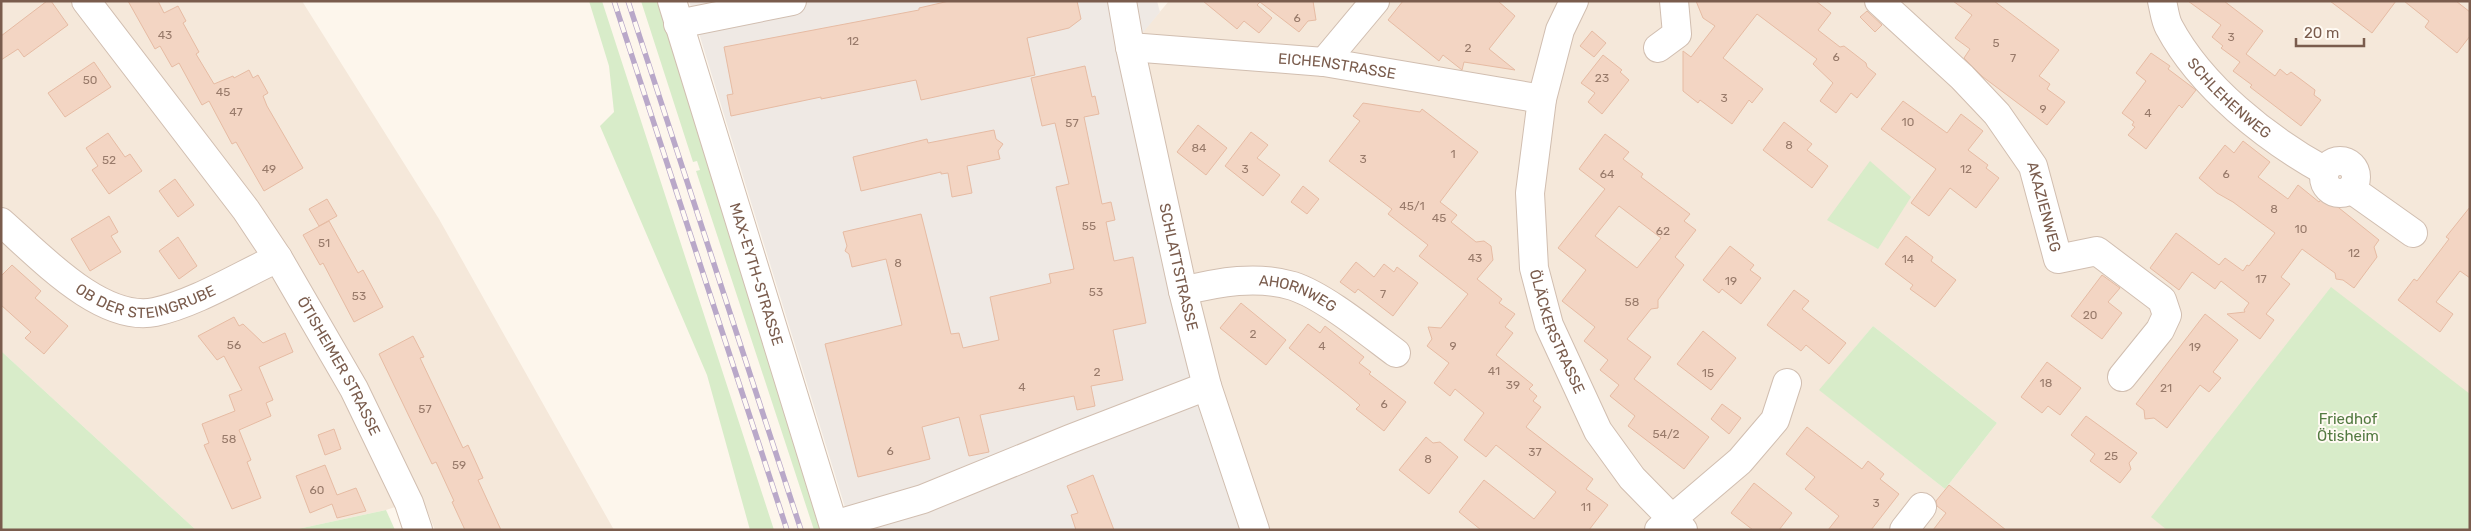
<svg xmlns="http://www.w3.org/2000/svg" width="2471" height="531" font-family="Rubik,sans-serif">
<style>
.residential{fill:#f5e8da;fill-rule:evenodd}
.industrial{fill:#efe9e4}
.green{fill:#d8ecc9}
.building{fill:#f3d5c3;stroke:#e6bba3;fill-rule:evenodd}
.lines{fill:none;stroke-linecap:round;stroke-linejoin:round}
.minor-casing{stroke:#d1beb0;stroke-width:30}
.minor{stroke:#fff;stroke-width:28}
.rail-casing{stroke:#b9a8c9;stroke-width:5.5}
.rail{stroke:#fffaf3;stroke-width:4;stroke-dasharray:11;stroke-linecap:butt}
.labels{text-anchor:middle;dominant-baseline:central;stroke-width:4;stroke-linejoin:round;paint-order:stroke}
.number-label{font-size:12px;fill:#987a6a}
.street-label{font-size:15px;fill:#7a5c4d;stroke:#fffaf3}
.park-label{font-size:15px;fill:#537a41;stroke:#fffaf3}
</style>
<rect width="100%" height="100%" fill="#fdf6ec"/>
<g class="residential">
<polygon points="1,1 302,1 439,219 614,530 435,530 422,498 386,510 293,530 196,530 1,351"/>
<path d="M1169 1H2470V530H1255L1130 47ZM1873 326 1997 423 1945 489 1820 390Z"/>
</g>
<polygon class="industrial" points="689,1 1157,1 1160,12 1130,48 1255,530 852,530"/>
<g class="green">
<polygon points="589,1 602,1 774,530 750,530 707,375 600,126 614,112 609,66"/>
<polygon points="641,1 658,1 821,530 814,530 696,171 700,170 697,161 693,162"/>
<polygon points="1870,161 1911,197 1878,249 1827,220"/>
<polygon points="2331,287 2470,394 2470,530 2167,530 2151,517"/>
<polygon points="1873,326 1997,423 1945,489 1819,390"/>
<polygon points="1,351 196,530 1,530"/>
<polygon points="386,510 395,530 293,530"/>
</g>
<g class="building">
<polygon points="47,1 51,1 68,25 24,57 18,49 1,60 1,36"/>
<polygon points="128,1 158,1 164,13 178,6 186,21 183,23 199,52 196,54 214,84 233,76 234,78 249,70 253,78 258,75 268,93 263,96 267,106 303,168 264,191 236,142 232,144 209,101 202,105 179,63 172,67 160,46 155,49"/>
<polygon points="949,1 1077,1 1081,19 1069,28 1027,38 1035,75 921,100 916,80 821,99 821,97 731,116 727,95 733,94 724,47 919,10 919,8"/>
<polygon points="1203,1 1313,1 1316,20 1308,21 1299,32 1260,2 1257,5 1272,18 1259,33 1244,21 1237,29"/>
<polygon points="1403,1 1498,1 1515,16 1489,49 1515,70 1464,62 1462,70 1443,55 1439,61 1388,20"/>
<polygon points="1696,1 1816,1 1831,13 1818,30 1840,47 1844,46 1866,63 1867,67 1876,74 1857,98 1851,93 1836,113 1820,101 1833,83 1813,64 1817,59 1757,14 1723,58 1763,89 1752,103 1749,100 1732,124 1700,100 1698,103 1683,91 1683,51 1691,57 1715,26 1703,18"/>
<polygon points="1953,1 1994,1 2059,50 2039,76 2050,84 2047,89 2065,102 2047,125 1983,77 1964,58 1970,49 1955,38 1972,15"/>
<polygon points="2188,1 2224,1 2263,31 2246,54 2275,76 2280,69 2287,75 2291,72 2315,90 2314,95 2321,100 2301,126 2250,87 2252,85 2233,71 2240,62 2221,48 2223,46 2212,37 2221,25"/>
<polygon points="2330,1 2396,1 2372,33"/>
<polygon points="2404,1 2456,1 2470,12 2470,36 2457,53 2425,27 2429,21"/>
<polygon points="1867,11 1882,25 1875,32 1860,17"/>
<polygon points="1592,31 1606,43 1594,57 1580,46"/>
<polygon points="2151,53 2170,66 2168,69 2196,90 2182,108 2179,105 2146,149 2128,135 2135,127 2132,125 2134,122 2122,113 2146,81 2136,73"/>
<polygon points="1603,55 1622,70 1620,72 1629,80 1602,114 1588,102 1595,93 1581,83"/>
<polygon points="94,62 111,87 65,117 48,93"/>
<polygon points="1085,66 1092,97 1095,96 1099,114 1084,117 1102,204 1111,202 1115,220 1106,222 1114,261 1133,257 1146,323 1113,330 1123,380 1091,386 1095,406 1077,410 1074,396 980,415 989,452 969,456 959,417 922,427 930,459 858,477 825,344 902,325 886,259 852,267 849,254 845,251 847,246 843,232 921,214 951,334 959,333 963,348 999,340 990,297 1051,283 1049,274 1074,269 1056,187 1069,184 1055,123 1042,126 1031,78"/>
<polygon points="1903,101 1947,133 1961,114 1983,131 1968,150 1988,165 1986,168 1999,178 1976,208 1950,188 1929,216 1911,203 1936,169 1881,129"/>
<polygon points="1363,103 1420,112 1422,109 1478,152 1440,202 1457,215 1451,222 1476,242 1484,241 1491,246 1493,260 1477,279 1502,299 1499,303 1515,314 1505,327 1513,333 1496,355 1533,385 1529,389 1537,396 1533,401 1541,407 1526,427 1593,479 1586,489 1608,505 1589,530 1481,530 1459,512 1484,480 1534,519 1556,492 1496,445 1486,457 1464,440 1484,413 1455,389 1450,396 1434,383 1449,363 1427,346 1432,339 1428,327 1441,328 1468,294 1419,256 1428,245 1388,214 1392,209 1329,161 1360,121 1353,116"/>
<polygon points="1784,122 1812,144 1807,150 1828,166 1812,188 1763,150"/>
<polygon points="1198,125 1227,148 1206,175 1177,152"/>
<polygon points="994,130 996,139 1003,144 998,151 1000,159 967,166 972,193 952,197 948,173 941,174 941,172 861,191 853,157 927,139 928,143"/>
<polygon points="1251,132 1268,145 1257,158 1280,175 1263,196 1225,166"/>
<polygon points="108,133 125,157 130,154 142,171 109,194 92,170 98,166 86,148"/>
<path d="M1605 134 1629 152 1623 159 1643 174 1641 177 1690 214 1684 221 1696 230 1675 257 1684 265 1658 300V308L1651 309 1627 339 1651 357 1634 379 1709 437 1684 469 1628 426 1635 416 1610 396 1619 385 1600 370 1608 360 1584 341 1595 327 1562 301 1586 270 1558 248 1605 189 1579 169ZM1619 206 1661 238 1637 268 1595 236Z"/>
<polygon points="2243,141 2270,162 2258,177 2288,199 2298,185 2319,202 2324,196 2379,240 2374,247 2377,257 2354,288 2343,280 2336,279 2335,273 2302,249 2281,277 2290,284 2266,314 2274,320 2260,339 2227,314 2245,312 2244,310 2249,303 2221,281 2215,289 2192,272 2179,290 2150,268 2176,233 2219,265 2225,258 2243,271 2247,265 2249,266 2275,233 2233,202 2217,193 2199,178 2225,145 2234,153"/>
<polygon points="175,179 194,205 178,217 159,191"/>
<polygon points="1303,186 1319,199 1307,214 1291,202"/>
<polygon points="327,199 337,216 319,226 309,209"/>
<polygon points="2470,207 2470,278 2460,271 2436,302 2453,314 2440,332 2398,300 2414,279 2417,281 2449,239 2446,237"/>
<polygon points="109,216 118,232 111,236 121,252 90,271 71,239"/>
<polygon points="329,221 358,273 363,270 383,307 354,322 323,263 320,265 303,235"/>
<polygon points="1906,236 1933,257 1931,261 1956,280 1935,307 1910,289 1913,285 1885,264"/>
<polygon points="178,237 197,266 179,279 159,251"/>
<polygon points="1730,246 1754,265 1750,270 1761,278 1741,304 1722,289 1719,293 1703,280"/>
<polygon points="1356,262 1374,277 1384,264 1394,272 1397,267 1418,283 1393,316 1358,289 1355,293 1340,282"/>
<polygon points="12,265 41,291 35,298 68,326 44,354 25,338 31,332 1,305 1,276"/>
<polygon points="2102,275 2120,288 2108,302 2122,313 2102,339 2071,316"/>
<polygon points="1794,290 1809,301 1802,309 1846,343 1829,364 1806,345 1801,351 1767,325"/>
<polygon points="1241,303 1286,340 1266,365 1220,328"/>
<polygon points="2205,314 2238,340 2213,372 2221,378 2209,392 2200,385 2167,428 2154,418 2145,419 2144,410 2136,404"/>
<polygon points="234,317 239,326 243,324 263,343 285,333 293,352 259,367 273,400 266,403 271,416 239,430 251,460 247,462 261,498 232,509 204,445 209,443 202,424 235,411 229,395 242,390 224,356 217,360 198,336"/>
<polygon points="1308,324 1320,333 1325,326 1364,357 1359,363 1371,372 1369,374 1406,402 1384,431 1356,409 1360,405 1347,394 1289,348"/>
<polygon points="1703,331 1736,358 1711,390 1677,364"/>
<polygon points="413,336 424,357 420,358 463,448 468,445 483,478 478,480 501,530 465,530 452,502 454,501 436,462 432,464 379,354"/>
<polygon points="2047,362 2081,388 2060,415 2048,406 2042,413 2021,397"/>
<polygon points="1722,404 1741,418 1729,434 1711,419"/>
<polygon points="2086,416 2137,453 2129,463 2131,469 2120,483 2090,461 2095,454 2071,435"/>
<polygon points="1807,427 1862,469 1868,461 1884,474 1880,479 1899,494 1871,530 1828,530 1839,516 1805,489 1815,477 1786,454"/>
<polygon points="334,429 341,449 325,455 318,435"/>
<polygon points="1426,437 1433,443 1440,442 1458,457 1429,494 1399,470"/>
<polygon points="325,465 337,495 356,488 366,511 337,518 332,504 310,513 296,476"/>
<polygon points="1093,475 1114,530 1076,530 1071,515 1078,513 1067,486"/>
<polygon points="1754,483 1792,513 1779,530 1753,530 1731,513"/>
<polygon points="1949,485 2006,530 1933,530 1946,513 1937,506 1936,501"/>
</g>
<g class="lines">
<defs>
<g id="minor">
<path id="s1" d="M86 1 246 210 278 258 354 389 409 503 418 530"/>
<path id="s2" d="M672 1 835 530"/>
<path id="s3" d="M1122 1 1130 47 1183 291 1207 386 1255 530"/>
<path id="s4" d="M1574 1 1560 30 1542 99 1530 193 1534 268 1549 325 1598 431 1632 478 1683 530"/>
<path id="s5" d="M1879 1 1962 77 1997 114 2033 166 2058 259 2097 251 2162 300 2167 315 2160 330 2122 377"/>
<path id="s6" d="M2162 1C2164 9 2165 20 2169 27 2201 87 2267 139 2325 171"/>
<polyline points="678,24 792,1"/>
<path id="s7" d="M1130 47 1324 62 1542 99"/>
<polyline points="1658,48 1677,34 1674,1"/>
<polyline points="1324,62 1375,1"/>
<circle cx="2340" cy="177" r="16"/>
<polyline points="2351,189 2413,233"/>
<path id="s8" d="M1 222C39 255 101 323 155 312 196 303 239 276 278 258"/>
<path id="s9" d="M1183 291C1219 282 1257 275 1293 286 1324 296 1369 333 1396 353"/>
<polyline points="834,525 923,499 1070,439 1207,386"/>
<polyline points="1659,530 1740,461 1775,420 1787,383"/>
<polyline points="1904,530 1922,507"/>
</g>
</defs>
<use href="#minor" class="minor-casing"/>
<use href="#minor" class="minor"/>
<defs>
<g id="rail">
<polyline points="614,1 787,530"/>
<polyline points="628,1 801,530"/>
</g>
</defs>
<use href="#rail" class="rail-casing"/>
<use href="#rail" class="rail"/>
</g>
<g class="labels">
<g class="number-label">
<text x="1297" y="18">6</text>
<text x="165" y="35">43</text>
<text x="2231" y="37">3</text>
<text x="853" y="41">12</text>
<text x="1996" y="43">5</text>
<text x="1468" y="48">2</text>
<text x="1836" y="57">6</text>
<text x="2013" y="58">7</text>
<text x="1602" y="78">23</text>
<text x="90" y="80">50</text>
<text x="223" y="92">45</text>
<text x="1724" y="98">3</text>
<text x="2043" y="109">9</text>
<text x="236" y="112">47</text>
<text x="2148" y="113">4</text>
<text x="1908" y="122">10</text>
<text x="1072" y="123">57</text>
<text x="1789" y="145">8</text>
<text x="1199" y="148">84</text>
<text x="1453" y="154">1</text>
<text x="1363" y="159">3</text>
<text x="109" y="160">52</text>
<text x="269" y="169">49</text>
<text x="1245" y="169">3</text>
<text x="1966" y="169">12</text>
<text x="1607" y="174">64</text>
<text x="2226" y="174">6</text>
<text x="1412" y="206">45/1</text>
<text x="2274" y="209">8</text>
<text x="1439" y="218">45</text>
<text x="1089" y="226">55</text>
<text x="2301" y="229">10</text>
<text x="1663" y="231">62</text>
<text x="324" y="243">51</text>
<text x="2354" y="253">12</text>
<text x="1475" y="258">43</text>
<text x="1908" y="259">14</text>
<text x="898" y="263">8</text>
<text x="2261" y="279">17</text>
<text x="1731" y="281">19</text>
<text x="1096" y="292">53</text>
<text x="1383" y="294">7</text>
<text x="359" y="296">53</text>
<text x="1632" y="302">58</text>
<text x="2090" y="315">20</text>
<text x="1253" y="334">2</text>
<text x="234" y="345">56</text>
<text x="1322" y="346">4</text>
<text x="1453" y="346">9</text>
<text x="2195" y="347">19</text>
<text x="1494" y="371">41</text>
<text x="1097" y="372">2</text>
<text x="1708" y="373">15</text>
<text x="2046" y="383">18</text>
<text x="1513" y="385">39</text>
<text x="1022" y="387">4</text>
<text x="2166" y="388">21</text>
<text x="1384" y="404">6</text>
<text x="425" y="409">57</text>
<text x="1666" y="434">54/2</text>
<text x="229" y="439">58</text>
<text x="890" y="451">6</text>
<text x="1535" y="452">37</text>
<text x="2111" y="456">25</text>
<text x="1428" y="459">8</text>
<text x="459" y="465">59</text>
<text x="317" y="490">60</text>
<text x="1876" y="503">3</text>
<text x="1586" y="507">11</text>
</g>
<g class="street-label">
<text stroke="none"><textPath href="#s7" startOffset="208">EICHENSTRASSE</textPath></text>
<text stroke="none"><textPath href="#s6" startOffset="121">SCHLEHENWEG</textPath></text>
<text stroke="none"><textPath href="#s5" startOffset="269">AKAZIENWEG</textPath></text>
<text stroke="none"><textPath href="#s3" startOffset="272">SCHLATTSTRASSE</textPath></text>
<text stroke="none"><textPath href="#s2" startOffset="286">MAX-EYTH-STRASSE</textPath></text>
<text stroke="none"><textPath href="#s8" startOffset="174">OB DER STEINGRUBE</textPath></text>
<text stroke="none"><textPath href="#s9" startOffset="118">AHORNWEG</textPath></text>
<text stroke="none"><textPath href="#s4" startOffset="341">ÖLÄCKERSTRASSE</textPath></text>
<text stroke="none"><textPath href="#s1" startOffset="445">ÖTISHEIMER STRASSE</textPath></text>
</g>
<g class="park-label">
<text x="2348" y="419">Friedhof<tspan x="2348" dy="17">Ötisheim</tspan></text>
</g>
</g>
<rect width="2471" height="531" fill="none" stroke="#7a5c4d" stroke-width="5"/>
<path d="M2296 38v8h68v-8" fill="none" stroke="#7a5c4d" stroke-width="2.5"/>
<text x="2304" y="38" font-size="15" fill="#7a5c4d" stroke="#fffaf3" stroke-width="4" paint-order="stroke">20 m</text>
</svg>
